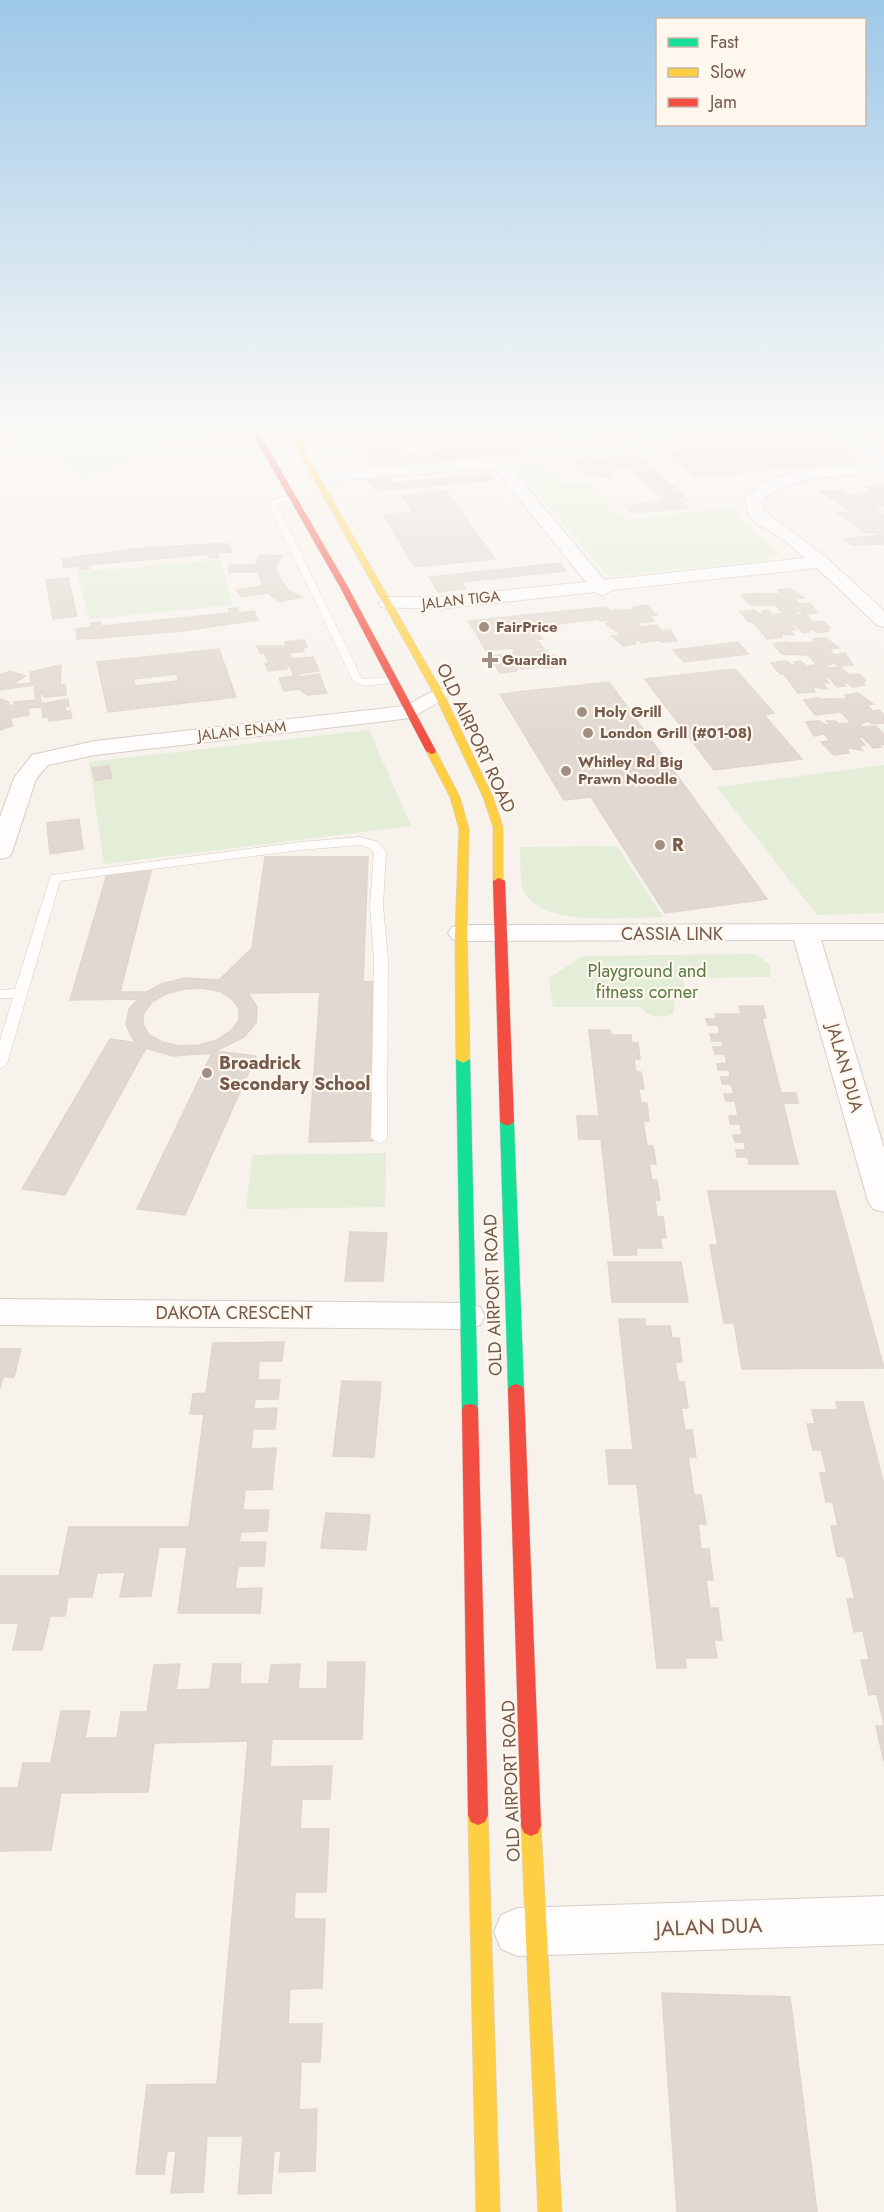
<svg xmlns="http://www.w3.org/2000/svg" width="884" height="2212" font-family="Jost,sans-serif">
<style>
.green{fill:#e4edd7}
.building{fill:#e1d8d1;stroke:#e0d5ce;stroke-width:1.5;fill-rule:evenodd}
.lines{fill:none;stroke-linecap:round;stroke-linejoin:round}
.lane-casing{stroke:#d6cec8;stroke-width:1}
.street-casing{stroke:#d6cec8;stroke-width:2}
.fast-casing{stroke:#d6cec8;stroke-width:1}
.slow-casing{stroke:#d6cec8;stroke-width:1}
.jam-casing{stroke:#d6cec8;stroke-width:1}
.lane{fill:#fefdfc;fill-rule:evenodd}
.street{fill:#fefdfc;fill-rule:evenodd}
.fast{fill:#16e098;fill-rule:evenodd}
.slow{fill:#ffcf43;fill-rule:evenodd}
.jam{fill:#f24e42;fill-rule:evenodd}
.poi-dot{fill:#a28f84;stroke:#fef7ed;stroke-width:2}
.labels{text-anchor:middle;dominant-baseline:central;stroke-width:4.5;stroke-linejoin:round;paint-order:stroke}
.far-street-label{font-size:15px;fill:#75594c;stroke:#fef7ed}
.far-poi-label{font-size:15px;font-weight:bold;fill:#75594c;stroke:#fef7ed;text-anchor:start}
.street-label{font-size:18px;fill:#75594c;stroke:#fef7ed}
.poi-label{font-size:18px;font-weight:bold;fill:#75594c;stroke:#fef7ed;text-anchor:start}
.park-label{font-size:18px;fill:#567a44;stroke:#fef7ed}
.near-street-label{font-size:21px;fill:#75594c;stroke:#fef7ed}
</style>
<rect width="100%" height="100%" fill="#f7f2ec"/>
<g class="green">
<polygon points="59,429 163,429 171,454 141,459 84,477 23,437"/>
<polygon points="509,458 521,465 550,469 565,485 588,483 626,519 733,507 740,519 778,553 762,561 616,576 605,574"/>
<polygon points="221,560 232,605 89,619 77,572"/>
<polygon points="369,730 411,826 104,864 89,762"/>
<polygon points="884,765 884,913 817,915 717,787"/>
<path d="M617 846 663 917C629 917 544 928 525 893 519 882 521 859 520 847Z"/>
<path d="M755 954 770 965 771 977 683 978 685 992H672L675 1005 673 1014C660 1018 650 1018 640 1007H553L549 978 583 956Z"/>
<polygon points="386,1153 385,1207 246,1209 252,1155"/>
</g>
<g class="building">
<polygon points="207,429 212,444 172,447 167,431"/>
<polygon points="351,429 373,429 372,434 352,436"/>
<polygon points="413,429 465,429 433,434 415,432"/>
<polygon points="556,429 573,429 585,437 663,429 712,429 706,430 708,432 572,445"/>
<polygon points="506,434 524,452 376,464 368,462 364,456 372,455 368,450 360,450 357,444 410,440 414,445 397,447 402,455 492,447 487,436"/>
<polygon points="826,437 858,461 694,477 667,453"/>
<polygon points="629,454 632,457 640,456 688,500 681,501 689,508 632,513 625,506 662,500 629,468 608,471 613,476 595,478 592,474 584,475 573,463 581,463 578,459 593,458 596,461"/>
<polygon points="489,474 493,480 376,491 368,480 390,478 393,483"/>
<polygon points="884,485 884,506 874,508 884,515 884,544 852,545 844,539 879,535 876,532 865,533 838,513 850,511 820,492 842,490 849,495 873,492 866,487"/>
<polygon points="446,491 495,559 415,567 383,515 413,512 402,495"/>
<polygon points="209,544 229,544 232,552 217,553 219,557 210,558 209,554 88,565 89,569 80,570 79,566 64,568 62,559 133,549"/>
<polygon points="260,555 282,556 277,563 276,572 289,591 302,597 279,602 268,593 242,597 236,590 263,586 258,572 229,572 229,565 255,565"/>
<polygon points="560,563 566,571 461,582 465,589 438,592 429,577"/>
<polygon points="68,578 77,616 53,619 46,580"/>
<polygon points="791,589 804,598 794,599 799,604 810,603 817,613 804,614 799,611 792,614 806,615 813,622 823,621 830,628 826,628 829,631 818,633 812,629 808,630 810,632 803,633 795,624 791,625 796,629 790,630 794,635 781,634 782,637 767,639 753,622 749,622 740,612 754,610 760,614 764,614 762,611 768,610 773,615 783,613 775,605 750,605 741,595 755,593 764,596 761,594 780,594 778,590"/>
<polygon points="646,605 657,615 650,616 654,621 637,623 640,627 657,625 661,631 670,630 677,641 662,642 653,639 655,641 641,643 639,640 635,641 636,644 623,646 612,636 622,635 611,628 619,627 608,626 606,623 612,622 610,620 600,621 594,608 606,607 612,612 616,612 614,610 634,610 633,607"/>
<polygon points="238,608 239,613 254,611 258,620 182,631 99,638 77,639 76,629 92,627 91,623 100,622 101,626 230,613 228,609"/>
<polygon points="594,608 598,619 492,632 493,634 477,635 468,621"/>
<polygon points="532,629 543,639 532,640 539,642 543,648 534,648 536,651 546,650 548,653 542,654 544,656 554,655 559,662 555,663 558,667 544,668 535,664 538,667 523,669 517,667 517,671 500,673 490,656 515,653 512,648 486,651 477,635 493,634 502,637 500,634 520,634 520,631"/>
<polygon points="826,638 839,648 829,649 834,655 845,653 853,665 839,666 833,663 826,666 828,668 841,667 848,675 859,674 866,681 862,682 865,685 853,687 847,683 843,683 845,686 837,687 829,677 825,678 829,683 823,683 827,689 813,687 815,692 798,693 784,674 780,674 771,663 786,661 792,665 796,665 794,662 801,661 806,666 817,665 808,655 782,654 773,644 787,642 797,645 794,643 814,643 813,639"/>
<polygon points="304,640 307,647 303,647 304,651 289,653 292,659 313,657 319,671 298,674 299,677 319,674 327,693 307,695 299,689 284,691 279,678 294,676 290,666 286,666 287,669 268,671 265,664 269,663 264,653 260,653 257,646 286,646 285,642"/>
<polygon points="738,642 748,654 684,662 673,650"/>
<path d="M219 649 236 697 108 712 97 662ZM177 674 178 681 135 686 133 679Z"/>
<polygon points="61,665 60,685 65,684 66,695 44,697 44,694 40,694 41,704 68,699 69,706 65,706 66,712 70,711 72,718 49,721 48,717 43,717 42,707 28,708 29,715 11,718 12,726 0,730 0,699 9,702 9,706 14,705 14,702 36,700 34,685 0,690 0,675 10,671 25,676 12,685 31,683 30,672"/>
<polygon points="735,669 774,713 764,715 802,759 714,770 645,679"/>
<polygon points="609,682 767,899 665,913 591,797 564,800 500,694"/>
<polygon points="858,693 873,704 867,705 873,711 879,710 884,715 884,723 874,724 867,721 860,724 862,727 875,726 884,734 884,745 878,744 881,747 873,748 863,737 858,738 865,745 858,746 862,750 847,748 849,753 834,755 821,742 830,741 825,734 814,736 806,722 819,721 826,725 831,725 827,721 835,721 839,724 851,723 841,712 815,715 804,700 818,698 828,701 825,699 847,699 845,695"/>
<polygon points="109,766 112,778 95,781 92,768"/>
<polygon points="79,819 83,849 50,854 47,823"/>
<path d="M265 857H368L363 982 378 981 373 1141 309 1142 320 992 248 993 257 1007 256 1023 244 1037 216 1051 256 1056 185 1215 137 1209 212 1053 173 1056 146 1048 65 1195 22 1189 110 1039 138 1043 133 1039 126 1025 129 1009 138 999 70 1000 108 871H151L120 992H147L161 984 185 978 219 980 252 948ZM202 988 219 991 232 999 239 1008V1020L231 1031 217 1040 199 1045 179 1046 162 1042 149 1035 143 1024 144 1013 152 1002 166 994 184 989Z"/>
<polygon points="739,1006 763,1006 766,1018 762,1018 781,1093 796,1093 798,1103 783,1103 798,1164 749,1164 748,1157 737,1157 736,1150 746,1150 744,1142 735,1142 733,1135 742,1135 740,1124 730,1124 729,1116 738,1116 735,1101 726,1101 724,1094 734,1094 731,1084 722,1084 721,1077 730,1077 729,1070 718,1070 717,1064 727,1063 725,1054 715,1054 713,1047 723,1047 722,1041 712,1041 710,1034 720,1034 718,1025 708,1025 706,1019 717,1019 715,1014 741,1014"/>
<polygon points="589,1030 610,1030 611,1035 631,1035 632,1043 638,1043 640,1059 634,1059 636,1072 641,1072 644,1089 639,1089 641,1103 647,1103 649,1121 643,1121 647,1146 653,1146 656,1164 649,1164 652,1180 657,1180 660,1200 655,1200 657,1217 663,1217 666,1238 660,1237 662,1248 636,1248 637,1255 614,1255 601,1139 579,1139 577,1116 599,1116"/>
<polygon points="708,1191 835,1191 884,1368 742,1369 734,1323 724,1323 710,1245 718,1245"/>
<polygon points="350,1232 387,1233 383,1281 345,1281"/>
<polygon points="608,1262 681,1262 688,1302 612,1302"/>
<polygon points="619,1319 645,1319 645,1326 670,1326 672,1338 679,1338 682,1362 675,1362 678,1382 684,1382 688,1408 681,1408 685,1430 692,1430 696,1457 688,1457 694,1495 701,1495 706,1524 698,1524 701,1549 709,1549 713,1580 706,1580 710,1608 718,1608 722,1640 714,1640 717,1658 685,1658 686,1668 657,1668 637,1484 609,1484 606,1450 633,1450"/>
<polygon points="284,1342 282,1361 259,1361 258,1380 280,1380 278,1399 255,1399 254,1409 277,1408 275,1429 253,1429 251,1449 276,1448 272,1489 245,1490 243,1510 269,1510 267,1531 241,1532 239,1542 266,1542 264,1566 238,1566 235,1589 262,1588 260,1613 178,1613 187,1547 159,1547 151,1596 120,1597 125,1572 97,1573 92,1597 68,1597 65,1616 50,1616 42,1650 13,1650 19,1623 0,1623 0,1576 59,1576 69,1527 189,1527 204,1414 190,1414 193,1394 206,1393 213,1343"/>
<polygon points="0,1349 21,1349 14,1377 3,1377 0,1388"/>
<polygon points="342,1381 381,1382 374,1457 333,1456"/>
<polygon points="836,1402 863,1402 884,1485 884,1725 877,1694 869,1695 861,1660 869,1660 863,1631 854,1632 847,1599 855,1599 845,1557 837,1556 831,1526 838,1526 833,1502 826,1502 820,1473 827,1473 821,1450 813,1450 807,1424 815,1424 812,1410 838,1410"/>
<polygon points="326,1513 370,1515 366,1550 321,1548"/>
<polygon points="328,1662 365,1662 362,1739 272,1739 270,1767 332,1766 330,1799 302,1799 300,1829 329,1829 326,1892 295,1892 294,1919 325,1919 322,1988 290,1989 288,2024 322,2024 320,2062 301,2062 299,2110 317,2109 315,2171 279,2172 281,2151 274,2151 271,2193 238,2194 243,2136 207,2136 203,2192 171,2193 176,2151 167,2151 164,2174 136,2174 147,2085 217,2084 248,1741 154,1743 148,1792 61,1793 51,1850 0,1851 0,1788 18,1788 23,1763 51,1763 61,1711 90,1711 85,1738 117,1738 121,1712 147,1712 154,1665 180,1664 176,1690 210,1689 213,1664 241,1664 240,1684 269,1684 271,1665 300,1664 298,1689 327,1689"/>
<polygon points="876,1726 884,1726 884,1762"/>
<polygon points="662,1993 790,1997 817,2212 677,2212"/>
</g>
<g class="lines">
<defs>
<g id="lane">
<polygon points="295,494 298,495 298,499 276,503 362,679 393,677 398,680 397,682 364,686 353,681 267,501"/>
<polygon points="360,837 378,842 386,852 383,906 388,959 387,1138 384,1142 379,1143 371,1138 374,959 370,906 374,852 370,848 360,845 301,850 60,881 7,1064 0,1069 0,1040 13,998 0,998 0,990 15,989 51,875 301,842"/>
</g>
<g id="street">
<path d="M831 429H844L884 456V473C850 476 785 474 762 501L764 511 827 558 884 611V627L877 625 817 568 612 590 603 596 595 592 438 609 381 607 378 603 388 597H438L586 582 496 470 482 469 317 482 309 477 317 472 482 459 507 463 604 580 805 558C795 550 786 540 775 534 757 522 750 525 745 500 768 467 837 467 875 464L832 434Z"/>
<polygon points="439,688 446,690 450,694 446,698 411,718 95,755 48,765 36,779 12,852 9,857 0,859 0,817 14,778 32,755 95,741 405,706"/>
<polygon points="884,924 884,940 821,940 884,1148 884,1212 873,1209 868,1201 794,940 461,941 452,939 448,933 452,927 461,925"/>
<polygon points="0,1299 468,1303 480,1307 485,1316 480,1325 468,1329 0,1325"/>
<polygon points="884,1896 884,1944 518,1956 501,1949 494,1932 501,1915 518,1908"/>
</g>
<g id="fast">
<polygon points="463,1055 470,1059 478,1410 476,1415 470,1416 464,1415 462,1410 456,1059"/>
<polygon points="507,1118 514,1122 524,1390 522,1394 516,1396 510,1394 508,1390 500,1122"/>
</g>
<g id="slow">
<polygon points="286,429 292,429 299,440 301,429 307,429 304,450 445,696 493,797 503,827 503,883 495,883 493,881 493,827 483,797 435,696"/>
<polygon points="431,748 436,751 460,797 469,829 467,933 470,1059 463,1063 456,1059 455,933 459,829 450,797 426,751"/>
<polygon points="478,1805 485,1808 488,1815 500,2212 476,2212 468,1815 471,1808"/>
<polygon points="531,1816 538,1819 541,1826 562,2212 538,2212 521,1826 524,1819"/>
</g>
<g id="jam">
<polygon points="250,429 257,429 348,587 436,751 435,753 431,754 426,751 340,587"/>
<polygon points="499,878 505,881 514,1122 507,1126 500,1122 493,881"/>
<polygon points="516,1384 522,1386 524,1390 541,1826 538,1833 531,1836 524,1833 521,1826 508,1390 510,1386"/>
<polygon points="470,1404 476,1405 478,1410 488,1815 485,1822 478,1825 471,1822 468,1815 462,1410 464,1405"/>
</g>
</defs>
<use href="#lane" class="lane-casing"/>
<use href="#street" class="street-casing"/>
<use href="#fast" class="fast-casing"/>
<use href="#slow" class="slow-casing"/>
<use href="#jam" class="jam-casing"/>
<use href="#lane" class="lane"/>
<use href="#street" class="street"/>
<use href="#fast" class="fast"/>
<use href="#slow" class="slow"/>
<use href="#jam" class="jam"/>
</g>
<linearGradient id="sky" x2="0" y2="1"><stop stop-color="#9dc8e8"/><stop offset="0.58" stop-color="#fbf9f6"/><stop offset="1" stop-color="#fbf9f6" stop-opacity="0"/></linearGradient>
<rect width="884" height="739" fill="url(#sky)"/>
<g class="poi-dot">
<circle cx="484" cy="627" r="6"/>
<path d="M487 651h6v6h6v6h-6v6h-6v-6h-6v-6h6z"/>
<circle cx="582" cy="712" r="6"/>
<circle cx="588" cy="733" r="6"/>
<circle cx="566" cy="771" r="6"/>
<circle cx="660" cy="845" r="6"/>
<circle cx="207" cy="1073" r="6"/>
</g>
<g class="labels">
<g class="far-street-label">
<text transform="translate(461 600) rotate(-6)">JALAN TIGA</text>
<text transform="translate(242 731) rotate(-6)">JALAN ENAM</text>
</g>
<g class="far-poi-label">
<text x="496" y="627">FairPrice</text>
<text x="502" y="660">Guardian</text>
<text x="594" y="712">Holy Grill</text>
<text x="600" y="733">London Grill (#01-08)</text>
<text x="578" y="762">Whitley Rd Big<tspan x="578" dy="17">Prawn Noodle</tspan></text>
</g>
<g class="street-label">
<text transform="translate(476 738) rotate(65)">OLD AIRPORT ROAD</text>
<text x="672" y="934">CASSIA LINK</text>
<text transform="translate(845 1068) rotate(74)">JALAN DUA</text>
<text transform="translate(493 1295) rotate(-92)">OLD AIRPORT ROAD</text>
<text x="234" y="1313">DAKOTA CRESCENT</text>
<text transform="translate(511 1781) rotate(-92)">OLD AIRPORT ROAD</text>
</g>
<g class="poi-label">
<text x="672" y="845">R</text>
<text x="219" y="1063">Broadrick<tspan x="219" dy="21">Secondary School</tspan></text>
</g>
<g class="park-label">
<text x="647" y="971">Playground and<tspan x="647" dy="21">fitness corner</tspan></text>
</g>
<g class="near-street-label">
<text transform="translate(709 1927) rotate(-2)">JALAN DUA</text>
</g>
</g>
<rect x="656" y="18" width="210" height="108" fill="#fef7ed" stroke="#c7b8ad" stroke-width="1.5"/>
<rect x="668" y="38" width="30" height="9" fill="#16e098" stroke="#c7b8ad" stroke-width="1.5"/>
<text x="710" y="48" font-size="18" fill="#75594c">Fast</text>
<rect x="668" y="68" width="30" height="9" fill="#ffcf43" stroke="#c7b8ad" stroke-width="1.5"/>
<text x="710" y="78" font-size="18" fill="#75594c">Slow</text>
<rect x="668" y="98" width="30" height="9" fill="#f24e42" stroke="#c7b8ad" stroke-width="1.5"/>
<text x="710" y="108" font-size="18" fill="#75594c">Jam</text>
</svg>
